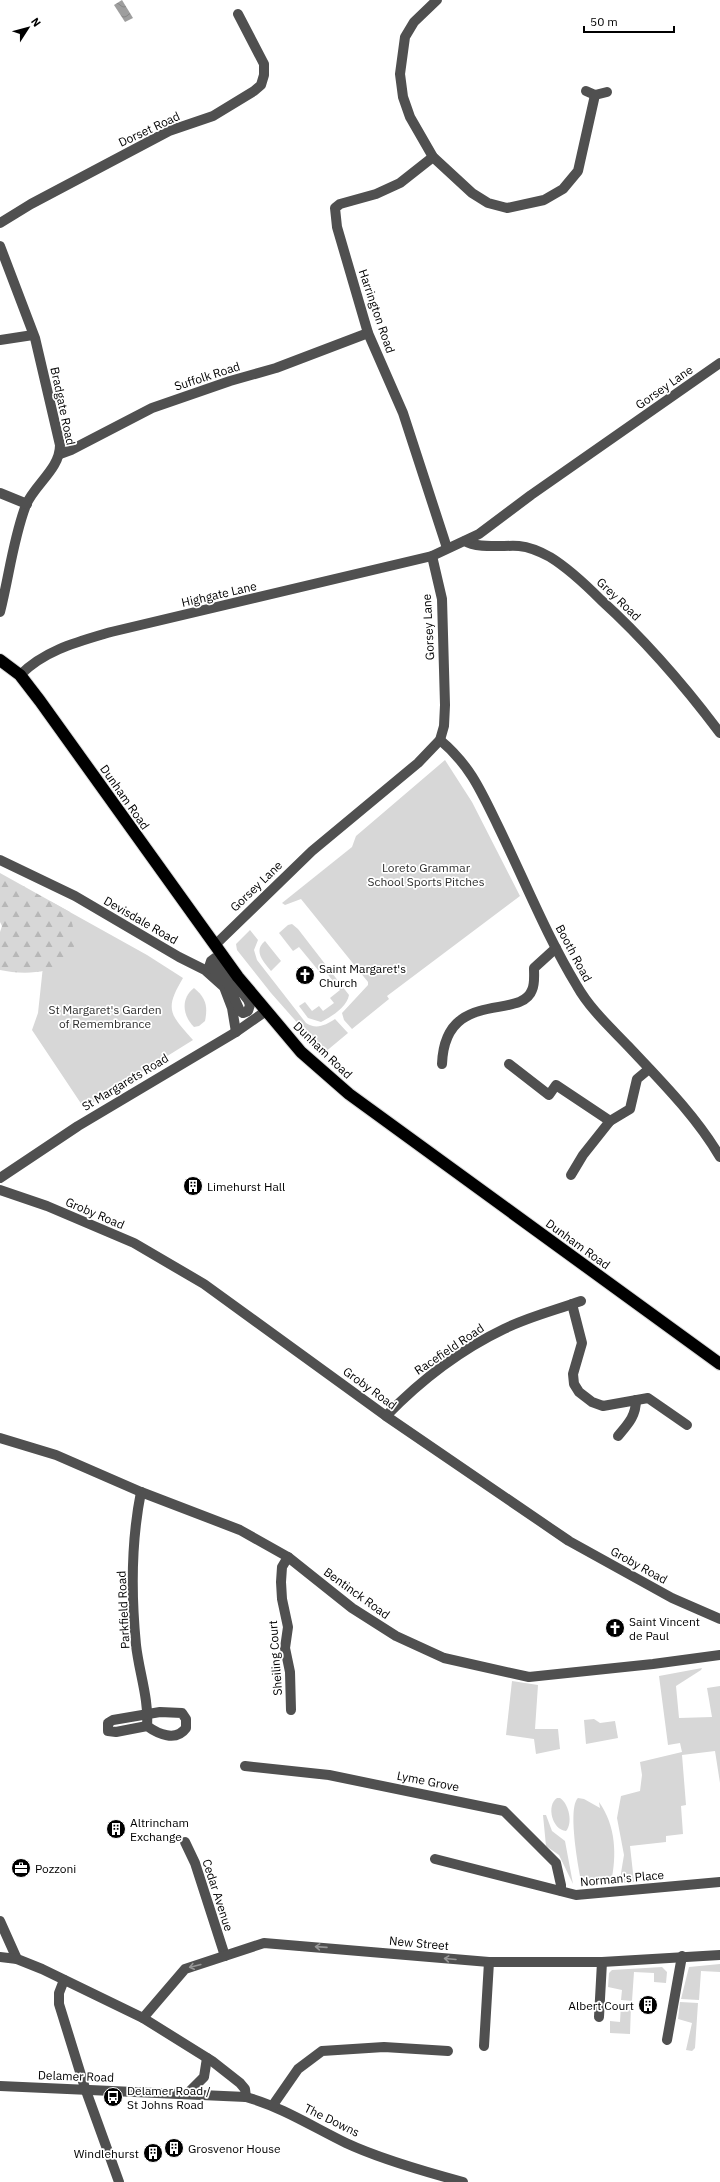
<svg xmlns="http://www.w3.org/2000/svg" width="720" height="2182" font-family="'IBM Plex Sans',sans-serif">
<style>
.green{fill:#d7d7d7}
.forest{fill:url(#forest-firs)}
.water{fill:url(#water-waves)}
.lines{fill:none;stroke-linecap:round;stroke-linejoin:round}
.highway-casing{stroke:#dbdbdb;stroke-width:14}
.minor{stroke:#505050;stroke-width:10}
.highway{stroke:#000;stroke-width:12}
.oneway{stroke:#969696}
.labels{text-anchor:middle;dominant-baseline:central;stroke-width:3.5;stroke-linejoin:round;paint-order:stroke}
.street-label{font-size:12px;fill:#000;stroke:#fff}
.park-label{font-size:12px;fill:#2e2e2e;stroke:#fff}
.poi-label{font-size:12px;fill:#000;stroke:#fff;text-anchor:start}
</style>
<defs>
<pattern id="forest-firs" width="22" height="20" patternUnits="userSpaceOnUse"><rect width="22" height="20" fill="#d7d7d7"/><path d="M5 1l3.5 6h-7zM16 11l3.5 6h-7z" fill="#b7b7b7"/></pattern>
<pattern id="water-waves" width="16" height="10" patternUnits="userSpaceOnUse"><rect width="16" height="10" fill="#9e9e9e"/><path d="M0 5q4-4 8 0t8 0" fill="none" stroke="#868686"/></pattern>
</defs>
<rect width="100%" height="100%" fill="#fff"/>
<g class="green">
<polygon points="445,760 472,802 520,896 387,996 389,999 352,1029 344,1020 342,1013 368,985 368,982 301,899 285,905 282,903 352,847 356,836"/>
<path d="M50 901 147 955 183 978C164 1010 170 1014 193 1040L84 1108 32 1030 38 1013Z"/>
<path d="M292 924 298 929 349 995C347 1007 331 1017 321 1022L308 1018 299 1006 305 1002 312 1011 319 1006 323 1011 334 1003 330 998 340 990 322 967 318 970 299 947 293 951 279 933 288 925Z"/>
<path d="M250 930 258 940 254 950 257 960 306 1023C316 1030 326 1025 335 1019L348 1033 324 1053 271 993 237 950 236 944Z"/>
<path d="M265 941 281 961 271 971C263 961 253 951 265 941Z"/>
<path d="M194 988C206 998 208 1006 205 1021L199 1026 194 1027C183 1016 180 999 194 988Z"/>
<polygon points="702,1668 701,1670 676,1686 679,1718 712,1717 707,1688 720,1686 720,1783 715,1751 682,1755 686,1805 681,1806 683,1834 666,1836 666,1842 630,1846 634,1882 622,1883 620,1879 624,1855 617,1818 621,1796 640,1791 642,1775 640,1762 682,1752 680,1743 668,1745 659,1676"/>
<polygon points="512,1681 538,1685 535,1729 558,1729 560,1749 536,1754 534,1739 506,1735"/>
<polygon points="594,1719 600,1723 615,1721 618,1738 586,1744 584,1720"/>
<path d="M557 1798H560C569 1804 573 1823 566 1831 552 1830 546 1805 557 1798Z"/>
<path d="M578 1798 584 1799 600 1808 599 1802C616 1826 617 1855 611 1883L582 1886C579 1871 567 1808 578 1798Z"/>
<polygon points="543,1815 546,1815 552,1831 565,1841 573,1884 559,1855 546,1846"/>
<polygon points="720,1964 720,1972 701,1971 699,2000 681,1999 689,1967"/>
<polygon points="662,1967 667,1972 666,1983 654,1982 654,1973 634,1972 632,2001 621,2000 622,1990 608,1987 609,1973 612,1970"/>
<polygon points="680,2002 698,2003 695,2048 692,2051 686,2050 692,2023 678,2019"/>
<polygon points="621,2004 631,2005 630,2034 610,2033 610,2021 620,2022"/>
</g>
<path class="forest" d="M0 873 70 912 76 943C72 949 68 958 64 962 47 975 19 974 0 970V932L2 926 0 922Z"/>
<polygon class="water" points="122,0 133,18 125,22 114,5"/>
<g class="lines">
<defs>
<polyline id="highway" points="0,660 20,675 40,701 238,977 301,1052 349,1094 720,1364"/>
</defs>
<use href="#highway" class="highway-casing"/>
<g class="minor">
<polyline points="437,0 414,22 405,37 400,74 403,97 410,117 433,157 472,193 488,203 507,208 544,200 563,189 578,171 595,95"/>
<polyline points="586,91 595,95 607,92"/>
<polyline points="433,157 400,183 376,194 340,204 335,208 337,227 368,333 403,413 447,548"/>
<polyline points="0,223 31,204 169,131 213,116 254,91 261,85 264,75 264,64 238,14"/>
<path d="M0 246 35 338 60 445C60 469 35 484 26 505 13 539 9 577 0 612"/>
<polyline points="0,340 33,335"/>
<polyline points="60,454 71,450 152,408 230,381 276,368 368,333"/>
<polyline points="0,493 27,504"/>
<path d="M465 541C476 549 505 545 519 546 529 547 541 552 550 557 568 568 586 585 601 600 645 640 684 685 720 733"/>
<path d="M20 675C45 650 77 642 111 632L432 556 479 534 531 495 720 363"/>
<path d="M440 740C470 765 481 791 498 826 524 879 546 935 577 986 590 1009 610 1027 628 1046 660 1080 696 1116 720 1157"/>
<polyline points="0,860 75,896 179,957 205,970 224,987 232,1008 236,1032"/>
<polyline points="215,945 312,851 418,763 440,740 444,726 445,705 442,599 432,556"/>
<polygon points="215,958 248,1000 250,1005 248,1011 243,1013 240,1011 228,984 215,970 209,967 211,961"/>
<path d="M442 1064C445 987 521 1021 532 990 535 984 534 975 534 968L556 948"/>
<polyline points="509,1064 549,1095 556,1085 610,1121"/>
<polyline points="571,1175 583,1155 610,1121 630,1109 637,1079 649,1069"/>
<polyline points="0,1178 78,1126 236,1032 266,1011"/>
<polyline points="0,1190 47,1206 134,1243 204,1284 386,1416 569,1541 672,1598 720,1619"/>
<polyline points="572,1304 582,1343 573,1374 574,1384 579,1392 592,1402 603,1406 648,1398 687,1425"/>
<path d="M386 1416C420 1381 460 1350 504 1329 528 1317 556 1310 581 1301"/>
<path d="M618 1436C628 1424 636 1416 636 1400"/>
<polyline points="0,1438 56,1455 141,1492 240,1530 288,1557 352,1608 396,1636 444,1658 529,1677 653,1664 720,1655"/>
<path d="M141 1492C131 1542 131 1594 136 1645 139 1672 149 1699 147 1726"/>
<polyline points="288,1557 282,1567 281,1582 282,1599 288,1627 285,1648 290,1672 291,1710"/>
<path d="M160 1712 182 1713 186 1719V1728C176 1742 158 1734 147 1726L116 1732 108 1731V1723L113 1720Z"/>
<polyline points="245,1766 329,1775 504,1811 556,1863 561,1885 561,1891"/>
<polyline points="185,1842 195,1863 225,1956"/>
<polyline points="435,1859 576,1895 720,1882"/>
<polyline points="0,1921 17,1959"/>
<polyline points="0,1957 17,1959 42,1969 143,2018 212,2061 240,2083 245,2089 246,2097"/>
<polyline points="64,1980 59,1993 59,2004 85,2088 119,2182"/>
<polyline points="599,2017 602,1962"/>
<polyline points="143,2018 185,1969 264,1943 489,1962 602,1962 720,1955"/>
<polyline points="667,2040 682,1956"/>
<polyline points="484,2046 489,1962"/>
<path d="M0 2086 246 2097C282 2107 313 2127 346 2143 380 2159 426 2172 463 2182"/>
<polyline points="187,2094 204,2077 207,2058"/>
<polyline points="273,2105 298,2069 322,2051 384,2047 448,2051"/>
</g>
<use href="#highway" class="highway"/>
</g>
<defs><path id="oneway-shaft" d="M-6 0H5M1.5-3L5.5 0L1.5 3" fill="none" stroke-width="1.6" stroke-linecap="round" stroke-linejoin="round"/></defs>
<g class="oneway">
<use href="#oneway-shaft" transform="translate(321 1947) rotate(-176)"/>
<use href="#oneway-shaft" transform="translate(450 1959) rotate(-175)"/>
<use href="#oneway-shaft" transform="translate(195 1966) rotate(166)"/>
</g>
<defs>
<symbol id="church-disc" viewBox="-11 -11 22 22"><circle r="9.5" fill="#000" stroke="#fff"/><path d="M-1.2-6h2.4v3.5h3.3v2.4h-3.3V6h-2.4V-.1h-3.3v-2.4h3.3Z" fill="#fff"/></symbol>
<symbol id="building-disc" viewBox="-11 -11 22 22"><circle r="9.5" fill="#000" stroke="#fff"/><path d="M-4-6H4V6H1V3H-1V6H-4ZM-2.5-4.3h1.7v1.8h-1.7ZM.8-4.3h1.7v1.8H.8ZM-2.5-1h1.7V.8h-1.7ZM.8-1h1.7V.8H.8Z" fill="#fff"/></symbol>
<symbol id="office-disc" viewBox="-11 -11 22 22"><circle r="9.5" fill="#000" stroke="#fff"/><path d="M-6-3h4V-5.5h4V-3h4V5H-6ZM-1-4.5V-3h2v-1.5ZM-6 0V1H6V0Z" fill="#fff"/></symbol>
<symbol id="bus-disc" viewBox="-11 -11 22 22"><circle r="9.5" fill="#000" stroke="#fff"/><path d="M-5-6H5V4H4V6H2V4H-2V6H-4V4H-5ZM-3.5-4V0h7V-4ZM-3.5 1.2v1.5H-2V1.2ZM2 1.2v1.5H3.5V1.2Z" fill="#fff"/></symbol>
</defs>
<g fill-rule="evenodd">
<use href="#church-disc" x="294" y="964" width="22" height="22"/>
<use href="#building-disc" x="182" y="1175" width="22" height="22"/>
<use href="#church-disc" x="604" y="1617" width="22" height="22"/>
<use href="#building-disc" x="105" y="1818" width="22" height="22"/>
<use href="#office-disc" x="10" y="1857" width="22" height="22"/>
<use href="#building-disc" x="637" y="1994" width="22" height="22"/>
<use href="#bus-disc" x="102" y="2086" width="22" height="22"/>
<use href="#building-disc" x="163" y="2137" width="22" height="22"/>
<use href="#building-disc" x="142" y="2142" width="22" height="22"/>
</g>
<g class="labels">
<g class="street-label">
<text transform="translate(149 129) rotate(-25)">Dorset Road</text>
<text transform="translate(377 311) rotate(71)">Harrington Road</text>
<text transform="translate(207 376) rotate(-18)">Suffolk Road</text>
<text transform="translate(664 387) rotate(-35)">Gorsey Lane</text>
<text transform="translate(63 406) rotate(78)">Bradgate Road</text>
<text transform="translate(219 594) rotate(-13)">Highgate Lane</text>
<text transform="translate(619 599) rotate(44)">Grey Road</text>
<text transform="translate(428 627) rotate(-93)">Gorsey Lane</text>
<text transform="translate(125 797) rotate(55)">Dunham Road</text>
<text transform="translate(256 886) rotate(-44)">Gorsey Lane</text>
<text transform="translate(141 920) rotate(30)">Devisdale Road</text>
<text transform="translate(574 953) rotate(62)">Booth Road</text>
<text transform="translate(323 1050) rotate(44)">Dunham Road</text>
<text transform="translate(125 1082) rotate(-31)">St Margarets Road</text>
<text transform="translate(95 1213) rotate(23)">Groby Road</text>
<text transform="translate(578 1244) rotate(36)">Dunham Road</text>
<text transform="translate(449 1349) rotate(-34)">Racefield Road</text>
<text transform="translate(370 1388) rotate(36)">Groby Road</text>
<text transform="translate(639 1565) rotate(29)">Groby Road</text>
<text transform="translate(357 1593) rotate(36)">Bentinck Road</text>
<text transform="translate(123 1610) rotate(-93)">Parkfield Road</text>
<text transform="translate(275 1658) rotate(-94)">Sheiling Court</text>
<text transform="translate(428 1781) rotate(11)">Lyme Grove</text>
<text transform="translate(622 1878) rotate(-5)">Norman's Place</text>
<text transform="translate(218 1895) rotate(72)">Cedar Avenue</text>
<text transform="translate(419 1943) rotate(5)">New Street</text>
<text transform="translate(76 2076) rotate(2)">Delamer Road</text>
<text transform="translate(332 2120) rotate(26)">The Downs</text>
</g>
<g class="park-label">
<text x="426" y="867">Loreto Grammar<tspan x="426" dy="14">School Sports Pitches</tspan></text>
<text x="105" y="1009">St Margaret's Garden<tspan x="105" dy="14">of Remembrance</tspan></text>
</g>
<g class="poi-label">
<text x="319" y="968">Saint Margaret's<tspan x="319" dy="14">Church</tspan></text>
<text x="207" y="1186">Limehurst Hall</text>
<text x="629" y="1621">Saint Vincent<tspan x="629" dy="14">de Paul</tspan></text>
<text x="130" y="1822">Altrincham<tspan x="130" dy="14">Exchange</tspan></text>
<text x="35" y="1868">Pozzoni</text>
<text x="634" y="2005" text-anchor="end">Albert Court</text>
<text x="127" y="2090">Delamer Road /<tspan x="127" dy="14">St Johns Road</tspan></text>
<text x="188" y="2148">Grosvenor House</text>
<text x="139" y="2153" text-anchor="end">Windlehurst</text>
</g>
</g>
<g transform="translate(28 28) rotate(54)" stroke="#ffffff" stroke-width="3" paint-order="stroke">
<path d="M0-3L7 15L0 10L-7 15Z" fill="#000000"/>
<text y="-6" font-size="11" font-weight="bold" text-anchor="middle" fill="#000000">N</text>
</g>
<path d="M584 26v6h90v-6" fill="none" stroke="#000000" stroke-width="2"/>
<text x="590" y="26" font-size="12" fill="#000000" stroke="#ffffff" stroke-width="3" paint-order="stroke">50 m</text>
</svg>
